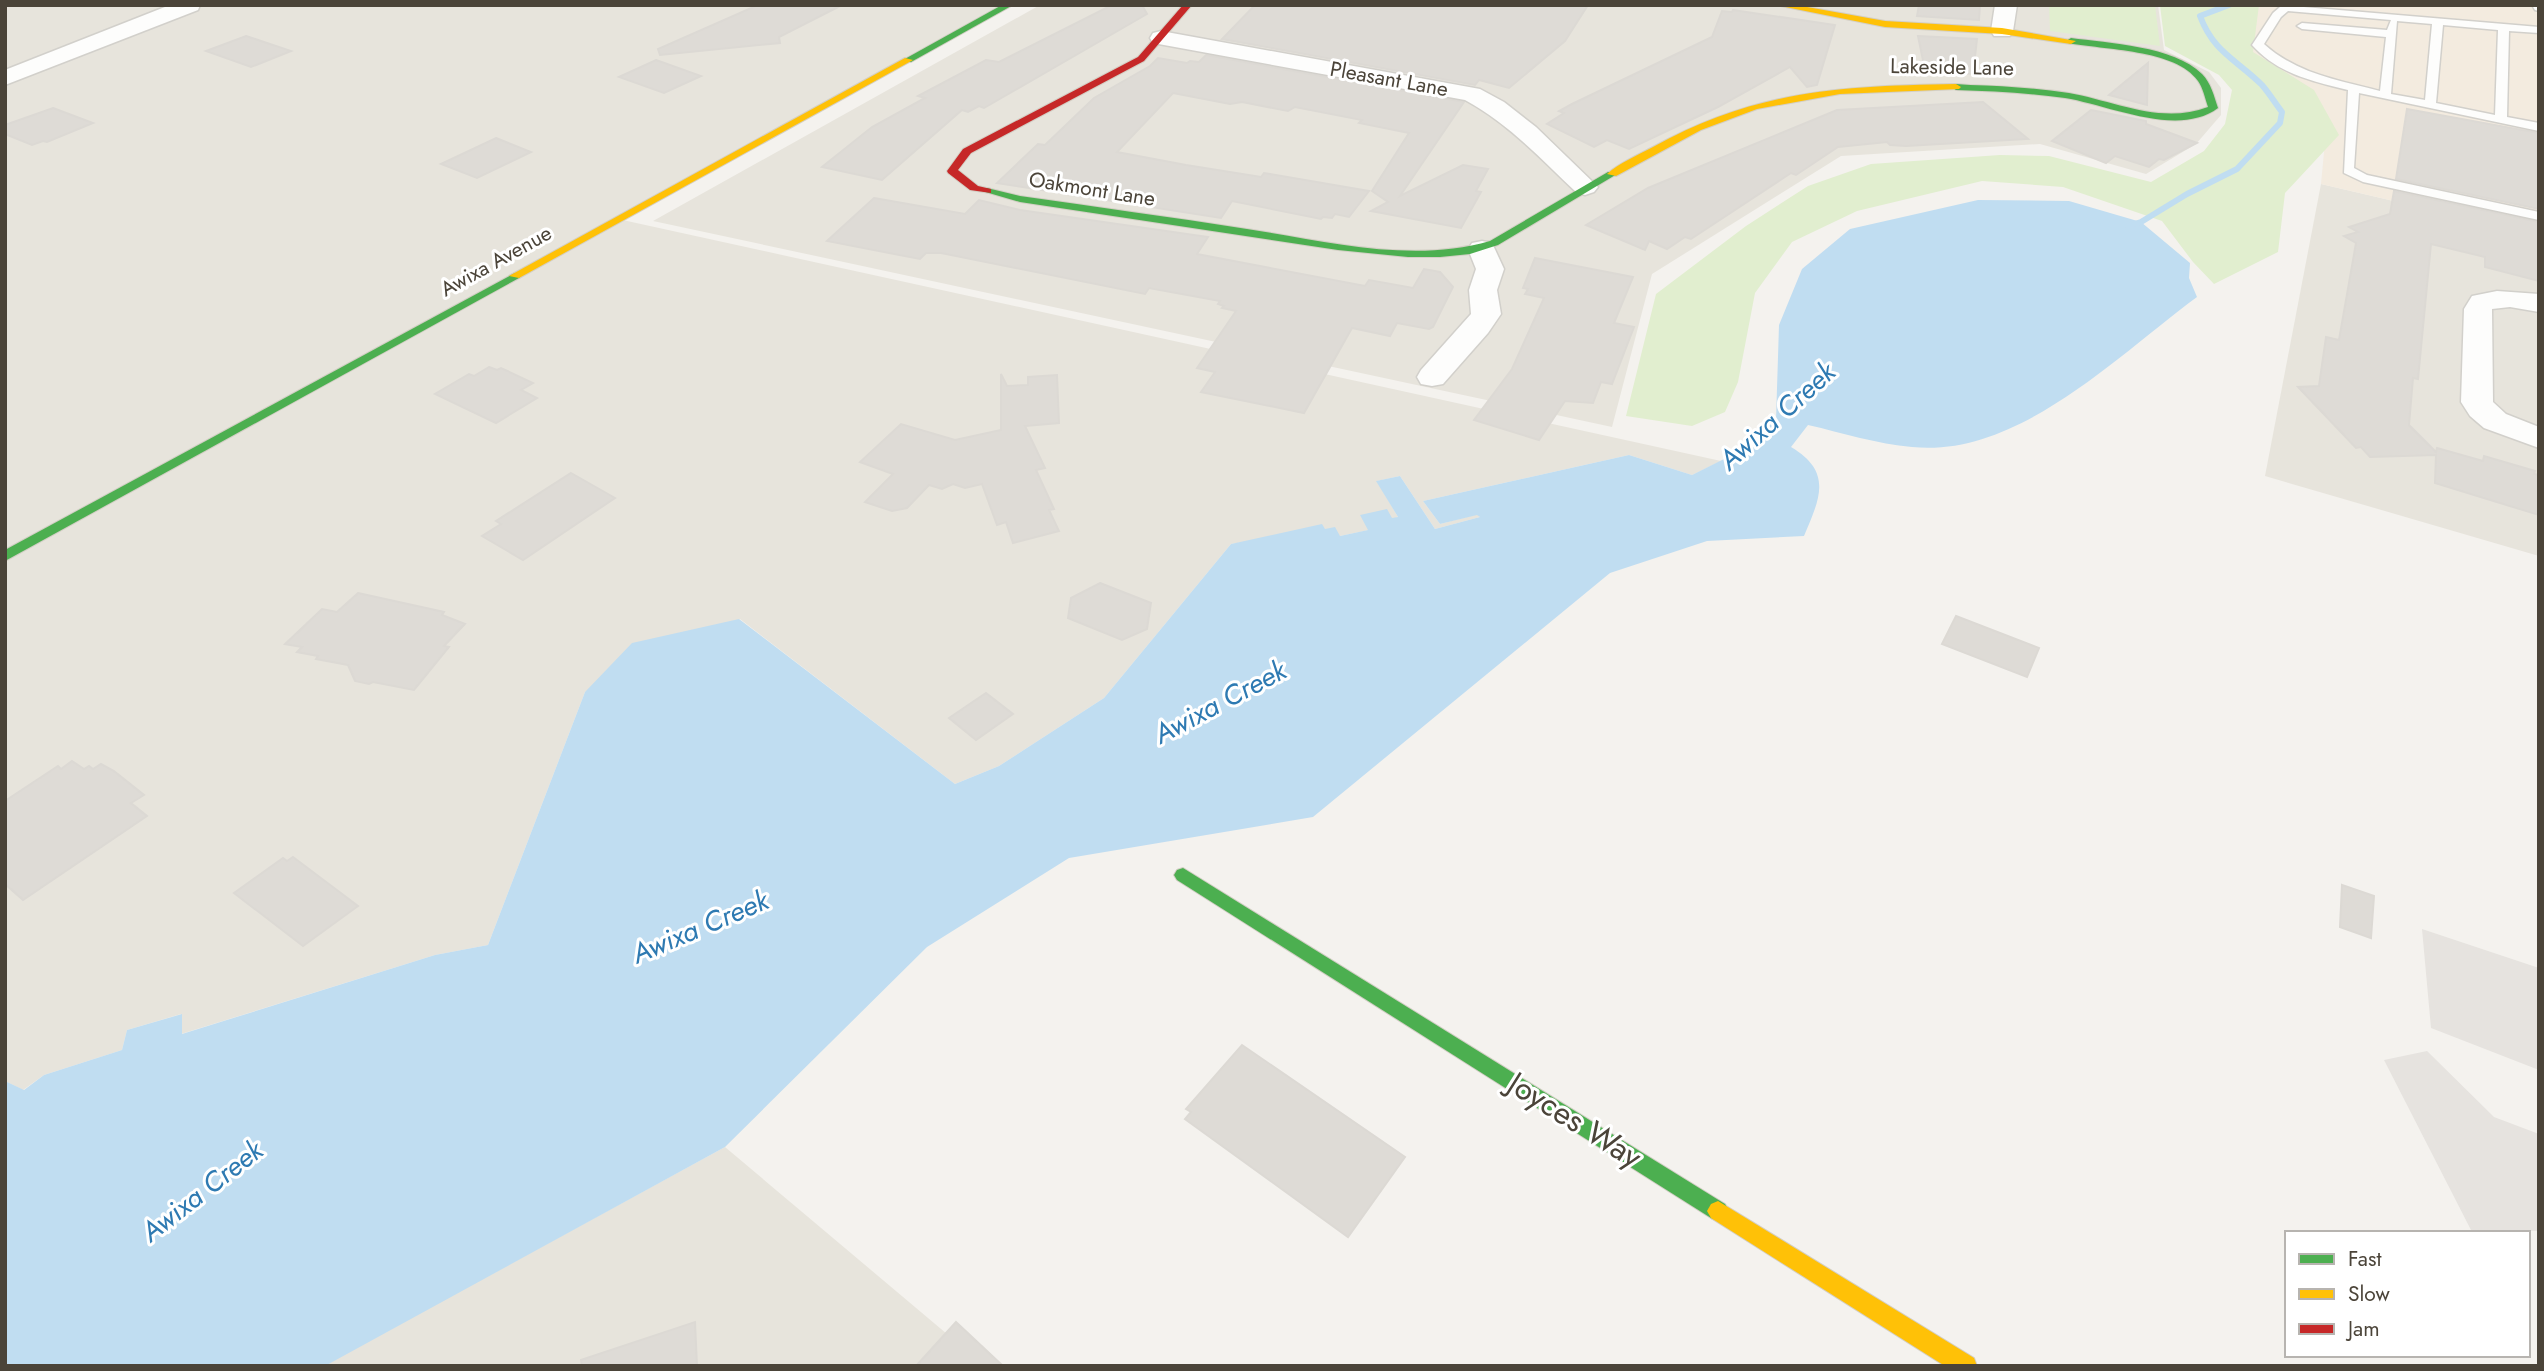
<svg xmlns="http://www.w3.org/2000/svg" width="2544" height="1371" font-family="Jost,sans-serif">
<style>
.residential{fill:#e7e4dc}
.commercial{fill:#f3ebdf}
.green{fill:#e1eecf}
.parking{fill:#e6e3df}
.water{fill:#c0ddf1}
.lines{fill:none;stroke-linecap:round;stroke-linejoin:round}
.stream{stroke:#c0ddf1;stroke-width:6}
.building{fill:#dedbd6;stroke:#dcd9d4;stroke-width:2}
.lane-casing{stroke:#d2d0cb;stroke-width:3}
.street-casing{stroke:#d2d0cb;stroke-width:3}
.fast-casing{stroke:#d3cfc5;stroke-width:2}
.slow-casing{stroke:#d3cfc5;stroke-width:2}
.jam-casing{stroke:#d3cfc5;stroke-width:2}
.lane{fill:#fdfdfc;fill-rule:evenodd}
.street{fill:#fdfdfc;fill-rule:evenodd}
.fast{fill:#4caf50;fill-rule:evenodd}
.slow{fill:#ffc107;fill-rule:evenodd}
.jam{fill:#c62828;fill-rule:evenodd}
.labels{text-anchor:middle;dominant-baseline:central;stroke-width:6;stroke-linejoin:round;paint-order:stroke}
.far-street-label{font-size:21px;fill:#4b4439;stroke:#fff}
.water-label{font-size:28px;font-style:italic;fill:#2e7ab2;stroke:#fff}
.near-street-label{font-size:32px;fill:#4b4439;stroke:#fff}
</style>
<rect width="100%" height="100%" fill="#f4f2ee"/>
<g class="residential">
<polygon points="5,5 1009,5 618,219 1721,461 1692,475 1629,455 1423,501 1440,524 1478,514 1480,517 1435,529 1400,476 1377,481 1398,517 1369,530 1340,536 1325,529 1231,544 1104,698 999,766 955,784 740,619 585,692 488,945 435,955 181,1034 181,1014 127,1030 122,1050 44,1075 23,1090 5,1081"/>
<polygon points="1040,5 2158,5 2164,50 2209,72 2221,88 2221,115 2196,144 2146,174 2040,144 1841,156 1652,274 1612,427 653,221"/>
<polygon points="2321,184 2539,235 2539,556 2265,476"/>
<polygon points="725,1147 985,1366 325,1366 348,1352"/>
</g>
<polygon class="commercial" points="2247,5 2539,5 2539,235 2321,184 2327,121 2241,62"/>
<g class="green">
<polygon points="2049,5 2155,5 2160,46 2050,31"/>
<polygon points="2160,5 2259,5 2253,52 2314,90 2339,135 2285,193 2278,252 2214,284 2193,262 2162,221 2063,187 1982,181 1857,211 1792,242 1755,293 1738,382 1725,412 1692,426 1626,416 1656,294 1746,226 1808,186 1871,164 2000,155 2049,156 2151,182 2204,151 2225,124 2232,90 2219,75 2165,46"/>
</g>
<g class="parking">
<polygon points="2422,929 2539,968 2539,1070 2431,1028"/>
<polygon points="2427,1051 2494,1117 2539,1134 2539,1231 2471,1230 2384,1060"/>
</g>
<path class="water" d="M1978 200 2069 201 2141 222 2190 263 2189 278 2197 297C2118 355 2018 458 1912 447 1877 444 1843 433 1808 425L1791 447C1833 472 1820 498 1804 536L1707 541 1610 573 1313 817 1069 858 927 947 725 1147 325 1366H5V1081L24 1090 44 1075 122 1050 127 1030 182 1014V1034L435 955 488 945 585 692 632 643 739 619 955 784 999 766 1104 698 1231 544 1322 524 1325 529 1335 527 1340 536 1368 530 1360 515 1387 509 1392 518 1398 517 1376 481 1400 476 1435 529 1480 517 1477 515 1440 524 1423 501 1629 455 1692 475 1738 452 1776 420 1779 325 1802 269 1850 229Z"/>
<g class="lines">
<path class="stream" d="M2128 226 2141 222 2187 194 2237 169 2280 123 2282 112C2275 103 2269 93 2262 85 2236 59 2214 53 2200 16L2229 5"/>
</g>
<g class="building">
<polygon points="758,5 842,5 779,37 780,43 660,55 658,49"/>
<polygon points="1112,5 1142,5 1147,14 984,108 979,106 968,112 962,110 882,180 822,167 872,127 925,98 918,96 986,60 999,62"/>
<polygon points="1255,5 1588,5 1565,41 1509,88 1479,80 1475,85 1222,39"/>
<polygon points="1919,5 1980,5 1979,20 1917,16"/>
<polygon points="1733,10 1835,25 1817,85 1807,87 1790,67 1718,107 1629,149 1607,140 1594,147 1547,124 1564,113 1559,111 1572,104 1712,37 1722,11 1732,12"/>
<polygon points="246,36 291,51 251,67 206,51"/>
<polygon points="1918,36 1977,39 1973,74 1925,70"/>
<polygon points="1206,55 1464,102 1400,196 1463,165 1488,169 1476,191 1481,192 1461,228 1371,211 1388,202 1372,191 1409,133 1359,123 1362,120 1295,107 1288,111 1242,102 1230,104 1173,93 1117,152 1186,165 1261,177 1264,173 1369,191 1349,217 1335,214 1332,218 1323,217 1321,219 1232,201 1221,218 997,183 1038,144 1045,145 1094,98 1150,66 1158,58 1187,63 1190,61 1199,62"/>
<polygon points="656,60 701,76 664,93 619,77"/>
<polygon points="2148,63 2147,105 2109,95"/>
<polygon points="1983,102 2028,139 1906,146 1890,145 1887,142 1838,147 1796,175 1791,173 1691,239 1685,237 1667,249 1649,241 1645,250 1586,225 1648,188 1837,110"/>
<polygon points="53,108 93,123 47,142 43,141 32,145 5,134 5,125"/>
<polygon points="2407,109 2539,133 2539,209 2396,179"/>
<polygon points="2091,110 2146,121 2146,124 2197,143 2164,160 2159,159 2149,167 2115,156 2106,163 2052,141"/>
<polygon points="496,138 531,152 477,178 441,164"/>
<polygon points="2394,191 2539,222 2539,281 2485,267 2485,257 2431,244 2418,379 2413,378 2409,425 2436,452 2437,448 2483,461 2484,456 2535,471 2534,474 2539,475 2539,515 2435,483 2436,455 2370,457 2361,447 2356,448 2298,387 2319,386 2326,337 2339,340 2356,243 2344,236 2358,232 2349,227 2390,214"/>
<polygon points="874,198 965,214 979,200 1020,210 1208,237 1197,254 1365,286 1369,280 1413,288 1424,269 1440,272 1453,287 1433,327 1429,329 1397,323 1390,336 1352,328 1304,413 1201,392 1215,372 1197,368 1236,311 1222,308 1224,306 1218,304 1220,301 1149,288 1145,294 941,253 926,253 920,259 827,241"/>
<polygon points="1535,258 1633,277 1614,323 1634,327 1612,384 1601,382 1593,403 1565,401 1539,440 1474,420 1512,369 1544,298 1525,294 1528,289 1523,288"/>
<polygon points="489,367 497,370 501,368 533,383 521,390 537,398 496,423 435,394 469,374 474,376"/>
<polygon points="1001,374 1007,386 1028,385 1028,377 1057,375 1059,423 1025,426 1045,468 1036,470 1054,509 1049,510 1059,531 1013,543 1006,522 997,525 982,484 965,488 953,484 942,489 929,485 907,508 892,511 865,502 893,474 860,462 901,424 955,440 1001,430"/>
<polygon points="571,473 615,498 523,560 482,536 501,524 496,521"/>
<polygon points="1100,583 1151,603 1147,629 1122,640 1068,618 1071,598"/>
<polygon points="358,593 444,612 442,615 465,624 444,646 449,647 414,690 373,682 369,684 355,681 348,665 316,659 318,656 297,652 302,647 285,644 322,609 337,612"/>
<polygon points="1956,616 2039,648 2027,677 1942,644"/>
<polygon points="986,693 1013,714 976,740 949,718"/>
<polygon points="72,761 84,769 89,766 93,769 101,764 114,771 144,795 131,803 147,816 23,900 5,884 5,801 58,766 61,769"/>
<polygon points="293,857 358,906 303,946 234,893 283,858 287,861"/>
<polygon points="2342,885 2374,896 2371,938 2340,927"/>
<polygon points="1242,1045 1405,1157 1348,1237 1185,1119 1191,1112 1186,1109"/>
<polygon points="695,1322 697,1366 582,1366 581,1360"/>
<polygon points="956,1322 1003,1366 916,1366"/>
</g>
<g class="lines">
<defs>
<g id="lane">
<path d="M2279 5 2539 27V33L2509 31 2507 117 2539 123V131L2359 93 2354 168 2367 175 2539 212V220L2363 182 2344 173 2348 90C2312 81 2278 74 2252 45L2273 13 2280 7ZM2288 11 2391 20 2387 30 2302 23 2297 26 2302 29 2386 37 2380 91C2338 80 2297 74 2264 44L2281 17ZM2397 21 2432 24 2425 100 2391 94ZM2443 25 2498 30 2495 115 2436 103Z"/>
<polygon points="2532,5 2539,5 2539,11 2535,10"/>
</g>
<g id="street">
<polygon points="170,5 200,5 198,10 5,85 5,70"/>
<polygon points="1995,5 2017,5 2013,31 2010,36 1994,36 1991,31"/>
<path d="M1161 31 1480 89 1504 102 1536 127 1598 187 1594 192 1585 195 1576 192C1541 159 1508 123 1465 100L1153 43 1150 38 1153 33Z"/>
<polygon points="1482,241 1492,243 1504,269 1497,290 1501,314 1488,333 1443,384 1432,386 1421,384 1417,377 1421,370 1471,314 1469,290 1476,269 1468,249 1472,243"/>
<polygon points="2497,291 2539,294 2539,312 2510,307 2492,309 2493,402 2506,414 2539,427 2539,448 2484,428 2470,416 2461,402 2464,309 2472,296"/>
</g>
<g id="fast">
<polygon points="1002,5 1013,5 911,62 903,60"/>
<path d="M2071 38C2108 43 2174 46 2202 74 2211 83 2214 96 2218 108 2178 138 2109 105 2065 98 2029 93 1992 91 1956 90L1951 87 1956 84 1970 85C2003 86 2036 88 2069 93 2115 101 2161 125 2208 107 2205 98 2203 88 2198 81 2176 49 2103 50 2068 43L2066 41Z"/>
<path d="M1608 172 1617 174 1498 245 1470 254 1440 257H1408L1338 250 1020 202 982 191 987 188 1020 196C1096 207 1171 217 1247 229 1325 241 1412 264 1490 241Z"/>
<polygon points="515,273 521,276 519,278 5,561 5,550"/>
<polygon points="1183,868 1725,1204 1729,1211 1725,1218 1718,1221 1711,1218 1177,880 1174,875 1177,870"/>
</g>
<g id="slow">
<polygon points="1776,5 1796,5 1885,21 2002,28 2076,41 2071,44 2002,34 1885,27"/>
<polygon points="905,58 913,60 519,278 509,276"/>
<path d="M1956 84 1961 87 1959 89 1840 94 1757 109 1701 130 1616 176 1607 174C1619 163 1638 155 1653 147 1756 90 1841 86 1956 84Z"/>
<polygon points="1718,1201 1974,1358 1977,1366 1945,1366 1711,1218 1707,1211 1711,1204"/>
</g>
<polygon id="jam" points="1183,5 1192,5 1144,61 971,153 958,170 978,186 991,189 991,193 970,190 948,173 947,171 963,149 1138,57"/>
</defs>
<use href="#lane" class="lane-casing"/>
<use href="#street" class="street-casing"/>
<use href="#fast" class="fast-casing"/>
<use href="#slow" class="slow-casing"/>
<use href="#jam" class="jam-casing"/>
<use href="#lane" class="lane"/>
<use href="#street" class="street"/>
<use href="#fast" class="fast"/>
<use href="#slow" class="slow"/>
<use href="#jam" class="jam"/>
</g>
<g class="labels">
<g class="far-street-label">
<text transform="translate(1952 67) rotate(1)">Lakeside Lane</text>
<text transform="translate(1389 79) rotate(10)">Pleasant Lane</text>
<text transform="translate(1092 189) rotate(9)">Oakmont Lane</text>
<text transform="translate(496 261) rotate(-29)">Awixa Avenue</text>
</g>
<g class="water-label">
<text transform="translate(1777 416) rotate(-42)">Awixa Creek</text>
<text transform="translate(1220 702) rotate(-28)">Awixa Creek</text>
<text transform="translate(700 927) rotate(-23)">Awixa Creek</text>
<text transform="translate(202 1191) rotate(-38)">Awixa Creek</text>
</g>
<g class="near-street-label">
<text transform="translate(1575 1120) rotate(32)">Joyces Way</text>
</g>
</g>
<rect width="2544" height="1371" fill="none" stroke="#4b4439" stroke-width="14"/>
<rect x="2285" y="1231" width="245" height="126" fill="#ffffff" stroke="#b7b4b0" stroke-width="2"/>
<rect x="2299" y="1254" width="35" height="10" fill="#4caf50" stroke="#b7b4b0" stroke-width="2"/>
<text x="2348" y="1266" font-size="21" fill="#4b4439">Fast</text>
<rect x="2299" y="1289" width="35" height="10" fill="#ffc107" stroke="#b7b4b0" stroke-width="2"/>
<text x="2348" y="1301" font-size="21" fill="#4b4439">Slow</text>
<rect x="2299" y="1324" width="35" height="10" fill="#c62828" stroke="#b7b4b0" stroke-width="2"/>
<text x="2348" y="1336" font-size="21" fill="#4b4439">Jam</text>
</svg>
